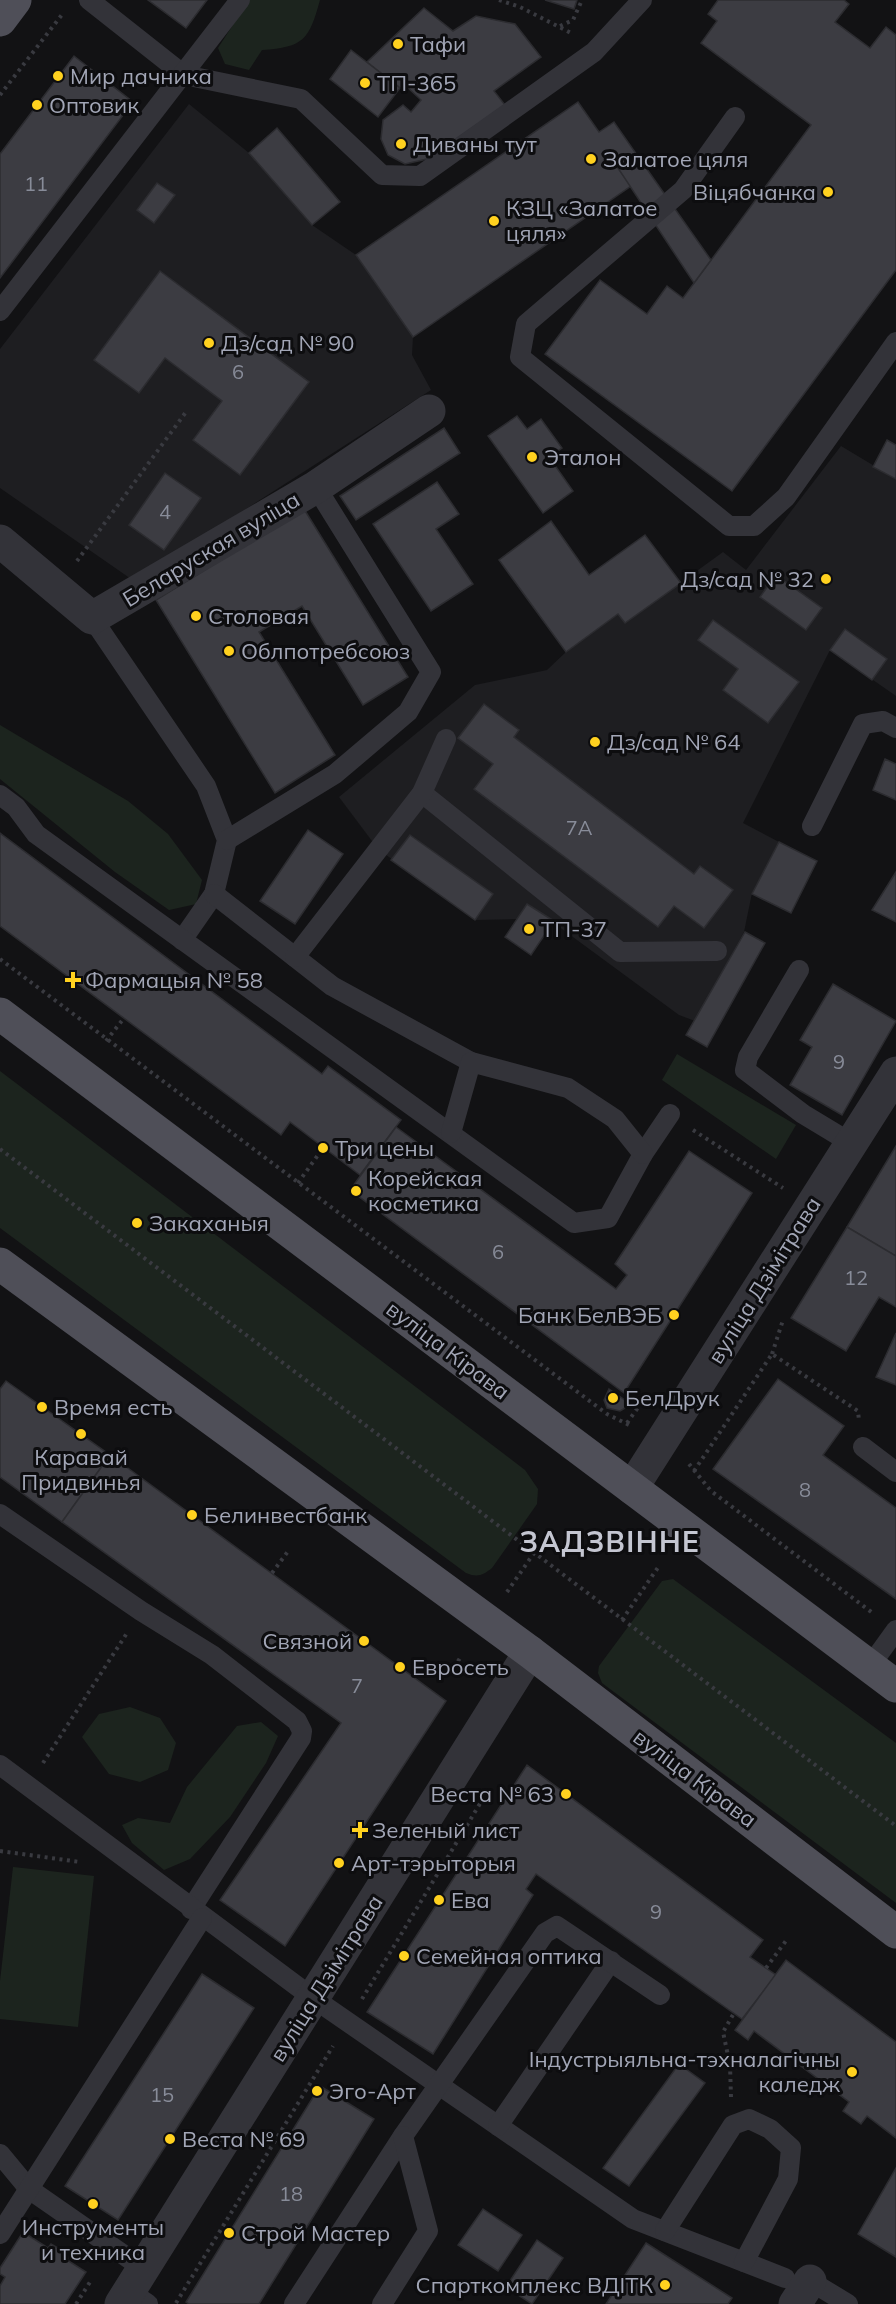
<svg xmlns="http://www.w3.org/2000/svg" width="896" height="2304" font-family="Mulish,sans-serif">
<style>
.built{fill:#1e1e21}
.green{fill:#1c241e}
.building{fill:#3c3c42;stroke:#2c2c30;stroke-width:1.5}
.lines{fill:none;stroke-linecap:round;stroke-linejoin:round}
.path{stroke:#393a40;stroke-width:4;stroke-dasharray:3 4.5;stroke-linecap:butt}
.service{stroke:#333339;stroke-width:20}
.minor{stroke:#333339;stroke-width:33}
.primary{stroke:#4f4f58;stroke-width:33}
.poi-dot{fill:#ffd11f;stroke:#0d0d0f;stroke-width:2}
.labels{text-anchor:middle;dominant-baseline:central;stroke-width:6;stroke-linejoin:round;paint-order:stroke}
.number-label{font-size:20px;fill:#888c99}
.poi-label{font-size:22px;fill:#a2a6b6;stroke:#0d0d0f;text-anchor:start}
.street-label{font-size:22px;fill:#a2a6b6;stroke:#0d0d0f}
.district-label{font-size:28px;font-weight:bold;letter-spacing:1.5px;fill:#c4c6d1;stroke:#0d0d0f}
</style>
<rect width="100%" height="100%" fill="#121214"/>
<g class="built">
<polygon points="189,104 249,153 312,225 356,255 413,337 412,355 431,390 134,581 0,488 0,349"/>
<polygon points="841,446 896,479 896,696 830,650 743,823 779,842 752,893 744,932 695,1021 679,1015 528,904 517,919 475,920 378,849 339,797 475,685 547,670 566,652 618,614 625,623 723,552 746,570"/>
</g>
<g class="green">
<path d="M249 0H320C309 40 304 47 262 50L249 70 225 64 218 48Z"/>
<polygon points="0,725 128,801 168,834 202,880 196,904 169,910 115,872 0,779"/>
<polygon points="677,1054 796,1125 776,1159 662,1080"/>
<path d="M0 1071 525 1470 538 1489 537 1504 492 1568C483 1575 478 1578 466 1573L0 1228Z"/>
<polygon points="673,1579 896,1743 896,1903 602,1683 598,1673 599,1666 662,1581"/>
<polygon points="130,1707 160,1718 176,1743 168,1770 140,1782 109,1774 82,1737 99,1714"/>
<polygon points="261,1722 278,1736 266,1763 230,1817 190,1859 164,1870 132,1843 122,1825 138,1818 170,1823 187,1787 237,1726"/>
<polygon points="13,1867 94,1876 78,2027 0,2019 0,1981"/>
</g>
<g class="building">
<polygon points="148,0 207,0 186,28"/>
<polygon points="545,0 577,0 574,9"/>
<polygon points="718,0 844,0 849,4 835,22 870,48 886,27 896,35 896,270 732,491 545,354 600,280 647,314 667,286 683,298 811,125 701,43 717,21 708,14"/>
<polygon points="424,8 453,31 476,16 515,24 541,57 494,91 505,105 427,159 405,164 388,155 381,139 383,120 403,105 411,112 421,100 406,86 400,88 367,62"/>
<polygon points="351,50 400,88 378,117 330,79"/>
<polygon points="74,56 133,102 0,278 0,154"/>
<polygon points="578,102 599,132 614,122 637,155 618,168 631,186 413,337 356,255"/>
<polygon points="277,128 340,202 312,225 249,153"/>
<polygon points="637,155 711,260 694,283 618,168"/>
<polygon points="157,183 175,195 154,223 137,210"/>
<polygon points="160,271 309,382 240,475 193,440 222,401 165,358 139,393 94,360"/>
<polygon points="517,416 527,429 541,419 562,448 549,457 573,491 543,513 488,436"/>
<polygon points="444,428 460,453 356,520 340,496"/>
<polygon points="887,440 896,445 896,479 873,467"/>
<polygon points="165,473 201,498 164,550 129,525"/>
<polygon points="437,482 459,514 436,529 473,584 431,611 373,524"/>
<polygon points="304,509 408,677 363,705 302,606 259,632 335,755 275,793 156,600"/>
<polygon points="551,521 589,575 645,535 681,583 625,623 618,614 566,652 499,560"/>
<polygon points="776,575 822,608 806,630 760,597"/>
<polygon points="713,620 799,682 768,723 723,690 738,669 698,640"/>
<polygon points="845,629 887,659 872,680 830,650"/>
<polygon points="484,704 519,730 514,737 694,874 700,866 733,890 704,928 674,906 658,927 474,789 493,764 458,738"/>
<polygon points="885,759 896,764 896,800 873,790"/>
<polygon points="308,830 343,854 295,924 260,901"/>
<polygon points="0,833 322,1074 328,1066 401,1120 360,1175 290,1122 281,1135 0,926"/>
<polygon points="410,835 493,894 475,920 391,860"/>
<polygon points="779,842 817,861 791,913 752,894"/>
<polygon points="896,872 896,922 872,910"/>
<polygon points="527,904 554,921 531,955 505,937"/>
<polygon points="745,932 765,943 707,1047 686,1035"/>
<polygon points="833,984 896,1021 842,1115 790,1085 812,1047 800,1040"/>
<polygon points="396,1127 616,1289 627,1275 615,1264 689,1151 752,1193 624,1393 350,1190"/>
<polygon points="896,1146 896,1256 847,1227"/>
<polygon points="847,1227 896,1256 896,1307 879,1297 846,1351 791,1318"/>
<polygon points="896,1333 896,1385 876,1377"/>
<polygon points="778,1379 844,1426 823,1455 896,1508 896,1599 713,1469"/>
<polygon points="6,1381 110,1455 62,1522 0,1477 0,1389"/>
<polygon points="609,1389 629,1403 627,1407 620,1411 607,1408 604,1400"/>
<polygon points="110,1455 446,1701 285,1946 220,1900 341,1723 62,1522"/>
<polygon points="527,1765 763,1940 750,1957 776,1975 742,2019 536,1874 526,1889 533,1895 433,2054 367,2012"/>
<polygon points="786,1960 896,2042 896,2138 867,2116 861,2124 843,2111 849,2102 754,2031 748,2040 735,2030"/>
<polygon points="202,1974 254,2008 118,2220 65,2186"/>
<polygon points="679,2064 705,2083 629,2186 603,2168"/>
<polygon points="320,2086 374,2119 259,2304 189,2304 186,2302"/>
<polygon points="896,2168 896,2257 858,2234"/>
<polygon points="483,2209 522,2235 498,2271 458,2245"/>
<polygon points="23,2232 48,2248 51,2244 70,2255 67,2260 86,2272 65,2304 0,2304 0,2286 5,2277 0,2274 0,2268"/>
<polygon points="537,2240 563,2258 532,2304 506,2287"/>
<polygon points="646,2243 732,2298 728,2304 606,2304"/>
</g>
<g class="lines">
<g class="path">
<polyline points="499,0 520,7 573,34"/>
<polyline points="560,26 573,20 582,0"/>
<polyline points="0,95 64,12"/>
<polyline points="77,561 186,412"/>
<polyline points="0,959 607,1414 631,1426"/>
<polyline points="106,1041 124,1018"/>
<polyline points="693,1130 783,1188"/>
<polyline points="0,1149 896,1826"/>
<polyline points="298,1183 323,1148"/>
<polyline points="772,1354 783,1320"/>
<polyline points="627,1423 644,1399"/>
<polyline points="689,1464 711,1491 874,1614"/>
<polyline points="694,1471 772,1354 858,1411 859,1421"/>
<polyline points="272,1573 289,1550"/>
<polyline points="507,1592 534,1553"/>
<polyline points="622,1620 659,1566"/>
<polyline points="450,1674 460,1658"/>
<polyline points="43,1763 127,1633"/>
<polyline points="0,1851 80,1862"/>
<polyline points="766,1968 788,1938"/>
<polyline points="362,1999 484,1797"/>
<polyline points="731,2097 730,2065 723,2032 734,2013"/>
<polyline points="176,2303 333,2046"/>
<polyline points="76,2304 90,2282"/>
</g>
<g class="service">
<polyline points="89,0 184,75 301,99 382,175 420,176 594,52 642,0"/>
<polyline points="735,117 683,190 526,324 520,357 729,526 754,526 786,497 896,342"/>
<polyline points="0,311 240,0"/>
<polyline points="92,618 206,786 227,840 214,894 182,940"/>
<polyline points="422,793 620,952 717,951"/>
<polyline points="0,795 16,807 36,834 574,1223 608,1218 643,1154 670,1114"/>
<polyline points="812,826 863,724 883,721 896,728"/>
<polyline points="227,840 335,774 408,712 431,672 316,487"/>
<polyline points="214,894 332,986 471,1062"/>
<polyline points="295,957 422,793 446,739"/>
<polyline points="799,970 748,1057 745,1070 803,1114 851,1143"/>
<polyline points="451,1133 471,1062 568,1088 615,1119 643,1154"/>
<polyline points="863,1447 896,1472"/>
<polyline points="0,1514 141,1611 212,1655 297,1721 302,1731 301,1738 191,1909"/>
<polyline points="870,1666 896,1630"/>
<polyline points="0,1765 313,1998 633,2219 785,2278"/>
<polyline points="498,2126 611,1961"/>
<polyline points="0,2154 29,2189 144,2269"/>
<polyline points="665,2231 733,2125 749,2119 770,2129 791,2148 788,2179 744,2262"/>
<polyline points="0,2234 202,1918"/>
<polyline points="810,2281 848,2304"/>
<polyline points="129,2291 148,2304"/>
<polyline points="294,2304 403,2136 545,1933 557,1926 660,1995"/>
<polyline points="382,2304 428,2231 403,2136"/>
</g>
<g class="minor">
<polyline points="0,541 92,618 316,487 429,411"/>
<polyline points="632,1488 896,1073"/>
<polyline points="121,2304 530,1652"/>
<polyline points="795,2304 810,2281"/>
</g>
<g class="primary">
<polyline points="0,20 15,0"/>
<polyline points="0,1014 896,1686"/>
<polyline points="0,1264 530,1652 896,1932"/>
</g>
</g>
<g class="poi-dot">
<circle cx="398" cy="44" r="6"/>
<circle cx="58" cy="76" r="6"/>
<circle cx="365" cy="83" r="6"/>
<circle cx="37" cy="105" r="6"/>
<circle cx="401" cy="144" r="6"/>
<circle cx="591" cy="159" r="6"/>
<circle cx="828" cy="192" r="6"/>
<circle cx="494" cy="221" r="6"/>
<circle cx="209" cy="343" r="6"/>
<circle cx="532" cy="457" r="6"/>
<circle cx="826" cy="579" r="6"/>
<circle cx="196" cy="616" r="6"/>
<circle cx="229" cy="651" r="6"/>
<circle cx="595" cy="742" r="6"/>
<circle cx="529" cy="929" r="6"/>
<path d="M70 971h6v6h6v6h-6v6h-6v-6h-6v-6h6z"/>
<circle cx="323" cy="1148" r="6"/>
<circle cx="356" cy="1191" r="6"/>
<circle cx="137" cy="1223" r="6"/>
<circle cx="674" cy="1315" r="6"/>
<circle cx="613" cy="1398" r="6"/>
<circle cx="42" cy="1407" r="6"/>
<circle cx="81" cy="1434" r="6"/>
<circle cx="192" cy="1515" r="6"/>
<circle cx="364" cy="1641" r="6"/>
<circle cx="400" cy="1667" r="6"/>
<circle cx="566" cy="1794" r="6"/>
<path d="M357 1821h6v6h6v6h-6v6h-6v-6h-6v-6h6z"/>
<circle cx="339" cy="1863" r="6"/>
<circle cx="439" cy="1900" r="6"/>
<circle cx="404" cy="1956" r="6"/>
<circle cx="852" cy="2072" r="6"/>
<circle cx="317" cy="2091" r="6"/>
<circle cx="170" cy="2139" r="6"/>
<circle cx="93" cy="2204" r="6"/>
<circle cx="229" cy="2233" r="6"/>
<circle cx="665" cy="2285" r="6"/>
</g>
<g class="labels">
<g class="number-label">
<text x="36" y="183">11</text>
<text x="238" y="371">6</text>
<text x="165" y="511">4</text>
<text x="579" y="827">7А</text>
<text x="839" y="1061">9</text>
<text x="498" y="1251">6</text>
<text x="856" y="1277">12</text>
<text x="805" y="1489">8</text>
<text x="357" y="1685">7</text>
<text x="656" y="1911">9</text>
<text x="162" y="2094">15</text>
<text x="291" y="2193">18</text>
</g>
<g class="poi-label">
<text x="410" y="44">Тафи</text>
<text x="70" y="76">Мир дачника</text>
<text x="377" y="83">ТП-365</text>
<text x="49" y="105">Оптовик</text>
<text x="413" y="144">Диваны тут</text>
<text x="603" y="159">Залатое цяля</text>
<text x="816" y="192" text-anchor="end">Віцябчанка</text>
<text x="506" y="208">КЗЦ «Залатое<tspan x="506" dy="25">цяля»</tspan></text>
<text x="221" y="343">Дз/сад № 90</text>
<text x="544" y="457">Эталон</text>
<text x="814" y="579" text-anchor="end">Дз/сад № 32</text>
<text x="208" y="616">Столовая</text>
<text x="241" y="651">Облпотребсоюз</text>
<text x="607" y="742">Дз/сад № 64</text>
<text x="541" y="929">ТП-37</text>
<text x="85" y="980">Фармацыя № 58</text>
<text x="335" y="1148">Три цены</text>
<text x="368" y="1178">Корейская<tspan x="368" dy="25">косметика</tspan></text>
<text x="149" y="1223">Закаханыя</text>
<text x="662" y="1315" text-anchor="end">Банк БелВЭБ</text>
<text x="625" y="1398">БелДрук</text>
<text x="54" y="1407">Время есть</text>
<text x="81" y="1457" text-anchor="middle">Каравай<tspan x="81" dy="25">Придвинья</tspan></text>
<text x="204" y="1515">Белинвестбанк</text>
<text x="352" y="1641" text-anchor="end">Связной</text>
<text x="412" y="1667">Евросеть</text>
<text x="554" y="1794" text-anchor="end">Веста № 63</text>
<text x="372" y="1830">Зеленый лист</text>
<text x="351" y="1863">Арт-тэрыторыя</text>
<text x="451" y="1900">Ева</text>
<text x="416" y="1956">Семейная оптика</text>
<text x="840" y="2059" text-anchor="end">Індустрыяльна-тэхналагічны<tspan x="840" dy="25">каледж</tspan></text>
<text x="329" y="2091">Эго-Арт</text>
<text x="182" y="2139">Веста № 69</text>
<text x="93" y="2227" text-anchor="middle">Инструменты<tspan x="93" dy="25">и техника</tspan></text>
<text x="241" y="2233">Строй Мастер</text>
<text x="653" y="2285" text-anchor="end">Спарткомплекс ВДІТК</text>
</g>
<g class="street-label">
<text transform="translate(211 549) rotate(-31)">Беларуская вуліца</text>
<text transform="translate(764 1280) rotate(-58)">вуліца Дзімітрава</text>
<text transform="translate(448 1350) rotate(37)">вуліца Кірава</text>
<text transform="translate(695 1778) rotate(37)">вуліца Кірава</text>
<text transform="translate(326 1978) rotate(-58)">вуліца Дзімітрава</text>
</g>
<g class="district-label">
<text x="610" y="1541">ЗАДЗВІННЕ</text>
</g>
</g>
</svg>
